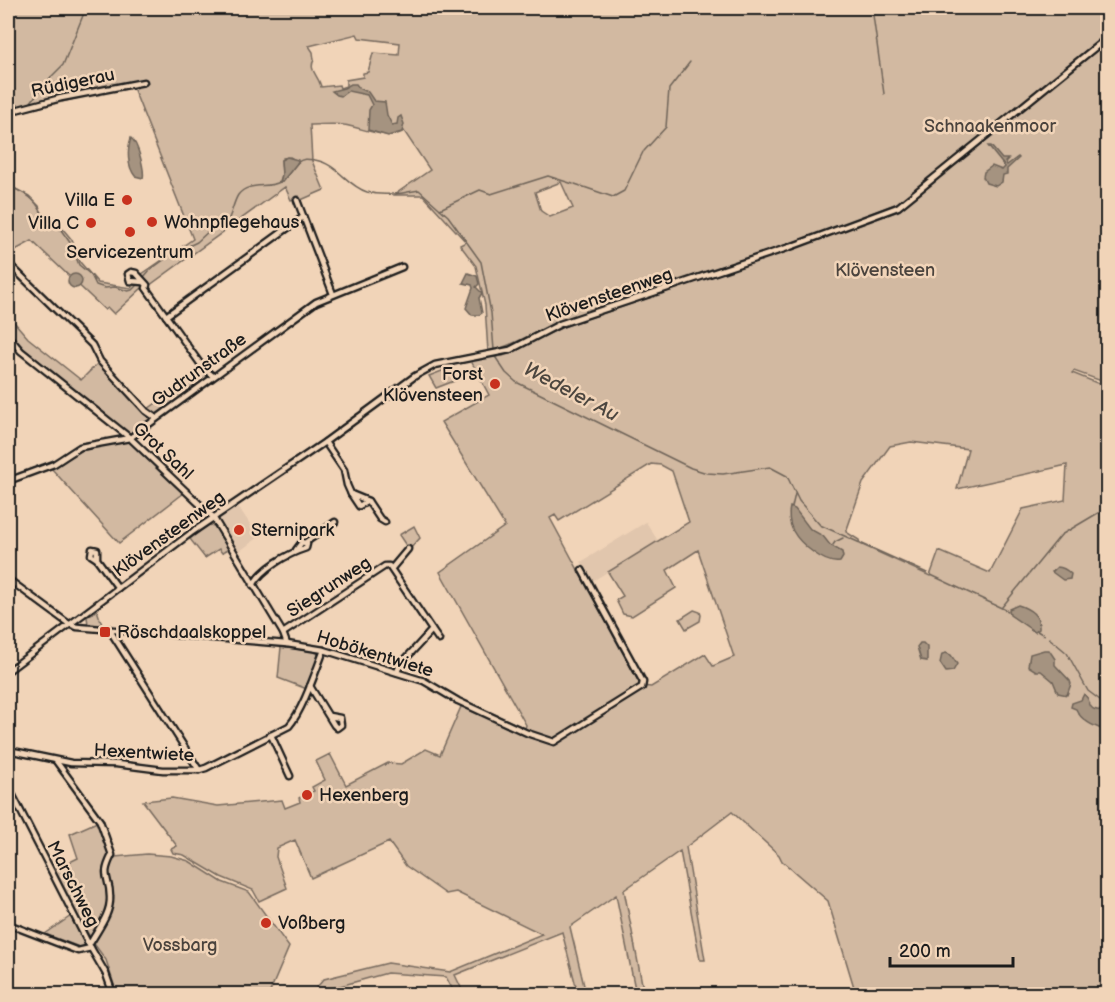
<svg xmlns="http://www.w3.org/2000/svg" width="1115" height="1002" font-family="'Balsamiq Sans',sans-serif">
<style>
.built{fill:#e1c6ad}
.green{fill:#d2b9a1;stroke:#776a5e;stroke-width:1.5;fill-rule:evenodd}
.water{fill:#a59380;stroke:#6e6358;stroke-width:1.5}
.lines{fill:none;stroke-linecap:round;stroke-linejoin:round}
.stream{stroke:#6e6358;stroke-width:1.5}
.street-casing{stroke:#1c1c1c;stroke-width:9}
.street{stroke:#f1d4b8;stroke-width:4.5}
.poi-dot{fill:#c8321e;stroke:#f1d4b8;stroke-width:2}
.labels{text-anchor:middle;dominant-baseline:central;stroke-width:5;stroke-linejoin:round;paint-order:stroke}
.street-label{font-size:18px;fill:#1c1c1c;stroke:#f1d4b8}
.park-label{font-size:18px;fill:#4a433d;stroke:#f1d4b8}
.poi-label{font-size:18px;fill:#1c1c1c;stroke:#f1d4b8;text-anchor:start}
.water-label{font-size:20px;font-style:italic;fill:#4c463f;stroke:#f1d4b8}
</style>
<rect width="100%" height="100%" fill="#f1d4b8"/>
<filter id="ink" filterUnits="userSpaceOnUse"><feTurbulence type="fractalNoise" baseFrequency=".0167" numOctaves="2"/><feDisplacementMap in="SourceGraphic" scale="12" xChannelSelector="R" yChannelSelector="G"/><feConvolveMatrix kernelMatrix="1 2 1 2 8 2 1 2 1" color-interpolation-filters="sRGB"/></filter>
<g filter="url(#ink)">
<g class="built">
<polygon points="237,505 259,537 237,553 219,522 220,516"/>
<polygon points="646,522 658,541 591,582 581,562"/>
</g>
<g class="green">
<path d="M8 8H169L172 9 179 8H1107V383L1074 371 1072 373 1107 387V994H856L828 901 782 861 779 855 732 812 686 847 705 960H700L680 851 624 890 644 994H636L616 895 570 927 586 994H578L562 932 455 975 464 994H455L446 977 387 973 311 994 324 979 388 963 450 972 542 934 456 892 446 894 406 866 389 842 311 878 295 840 277 848 276 857 287 888 259 901 253 890 221 877 184 855 173 853 171 849 177 846 143 801 172 798 218 806 282 800 285 808 300 802 299 798 314 791 312 787 325 780 316 761 330 754 346 785 388 763 401 764 426 749 440 755 464 700 525 728 526 725 440 572 505 526 441 422 489 395 470 359 503 356 563 327 790 250 898 211 901 207 900 202C790 246 676 282 564 320 537 329 515 346 488 352L485 305 476 266 460 245 466 242 423 195H394L430 170 404 131C390 142 361 127 344 125 333 123 321 125 310 125L312 161 324 190 301 200 299 196 291 200 285 187 150 285 141 289 114 314 108 308 105 310 32 241 8 254V185C16 190 26 193 33 200 40 207 41 215 49 219L53 217 72 240 80 262 98 283 131 288 142 274 193 239 132 85 8 115ZM357 34 359 38 400 43 399 55 373 53 368 72 363 73V77L346 80V86L340 88 339 85 321 87C319 76 308 70 314 60L313 52 309 46ZM290 157 298 162 282 182 280 181 282 175 281 160 283 158ZM561 182 573 208 550 217 541 211 535 192ZM911 442 968 449 957 489 1067 465 1065 500 1023 509 990 573 939 551 930 576 860 544 859 540 846 532 863 483 890 446ZM651 464 661 465 672 471 689 522 608 572 623 596 616 600 623 614 632 616 676 588 667 570 698 550 734 657 713 666 705 654 651 687 641 686 550 518 555 515 559 521Z"/>
<polygon points="8,315 28,338 81,380 100,361 145,411 204,369 213,376 130,438 21,351 8,335"/>
<polygon points="447,369 462,378 436,388 429,376"/>
<polygon points="125,441 134,444 184,493 119,543 51,468 81,451"/>
<polygon points="208,525 215,526 228,549 222,553 219,549 205,558 190,539"/>
<polygon points="414,526 420,538 409,550 399,535"/>
<polygon points="97,610 102,625 88,624 87,617"/>
<polygon points="694,610 700,612 701,615 700,621 686,629 680,619"/>
<polygon points="281,647 317,652 319,658 307,689 278,678"/>
<polygon points="97,822 110,853 115,857 147,854 171,856 189,861 222,882 249,892 289,947 269,994 117,994 106,960 92,941 102,925 98,923 90,937 51,871 78,858 70,834"/>
<polygon points="71,916 85,945 82,948 45,934"/>
</g>
<g class="water">
<polygon points="351,84 356,84 359,88 368,92 374,101 385,102 387,115 392,125 397,124 398,118 401,116 404,124 402,132 388,136 368,130 369,110 372,105 367,95 348,91 341,96 337,95 332,91 344,88"/>
<path d="M131 138C138 143 145 171 143 178L135 176C127 166 127 150 131 138Z"/>
<polygon points="988,146 991,146 1002,159 1008,159 1005,162 1007,165 1018,157 1019,158 1007,169 1007,174 1003,175 1002,182 996,186 986,183 983,177 984,172 992,166 1002,170 1005,167"/>
<polygon points="287,157 298,160 298,162 282,182 280,182 282,175 281,160"/>
<polygon points="468,273 477,276 479,284 476,287 482,293 479,298 482,313 479,315 472,315 466,308 473,288 472,285 463,283"/>
<circle cx="75" cy="281" r="7"/>
<path d="M790 507 795 509 810 529 823 536 830 545 842 552 843 557 840 562C825 565 800 544 793 531 789 523 788 516 790 507Z"/>
<path d="M1057 567C1063 567 1067 570 1071 574L1070 579 1063 580 1052 572Z"/>
<path d="M1018 605C1030 609 1040 615 1039 629L1035 632 1010 615 1009 609Z"/>
<polygon points="920,643 923,643 927,647 927,661 921,660 917,647"/>
<polygon points="1044,650 1049,650 1055,659 1055,665 1070,681 1071,684 1067,695 1058,693 1053,681 1041,671 1036,671 1028,666 1030,654"/>
<polygon points="946,653 951,655 957,664 953,671 946,672 940,663 942,654"/>
<path d="M1084 694C1095 704 1082 710 1107 711V726L1104 730C1094 726 1081 721 1076 709L1071 707 1072 703 1081 700Z"/>
</g>
<g class="lines">
<g class="stream">
<polyline points="872,8 884,94"/>
<polyline points="31,102 44,84 63,65 86,8"/>
<polyline points="644,151 666,127 669,89 690,62"/>
<path d="M297 163C303 158 307 159 315 160 338 164 346 185 367 192 384 197 403 193 419 190L448 216 481 262 491 313 494 350"/>
<polyline points="575,184 613,197 624,191 643,152"/>
<polyline points="8,185 29,196 39,206 43,216 56,223 71,244 79,265 91,275 96,285 105,288 115,287 128,291 132,290 138,284"/>
<polyline points="8,195 9,188"/>
<polyline points="440,209 480,190 491,194 548,176 573,184"/>
<path d="M143 278 150 270 172 254 197 242 211 229 227 222C232 214 233 203 238 195 249 181 267 189 280 182"/>
<polyline points="494,355 506,373 516,382 691,468 707,473 723,474 770,467 787,476 799,501 820,525 927,573"/>
<polyline points="792,507 795,494"/>
<polyline points="833,545 835,542 843,538"/>
<polyline points="931,575 1008,611"/>
<polyline points="1002,607 1061,535 1098,513 1108,512"/>
<polyline points="1037,631 1044,635"/>
<polyline points="1049,638 1067,653 1088,691 1108,706"/>
</g>
<defs>
<g id="street">
<polyline points="8,112 61,98 144,82"/>
<polyline points="297,200 333,294"/>
<polyline points="8,263 92,345 100,361 146,411 156,418"/>
<polyline points="144,282 130,281 128,274 131,272 136,273 147,285 146,288 204,369 213,376"/>
<polyline points="166,316 303,217"/>
<polyline points="8,336 21,351 130,438 213,517 283,633 287,644"/>
<polyline points="325,442 344,470 347,485 351,494"/>
<polyline points="8,481 54,464 80,447 130,438 316,302 402,267"/>
<polygon points="351,494 368,501 359,506"/>
<polyline points="368,501 380,519 385,522"/>
<polyline points="306,542 335,522"/>
<polyline points="97,559 97,550 92,549 91,555 97,559 118,588"/>
<polyline points="392,568 408,549"/>
<polyline points="8,579 69,624 77,627 287,644 324,650 424,681 458,701 527,733 554,742 642,687 643,682 582,570"/>
<path d="M253 585C263 568 287 554 306 548L307 544 302 542 296 550"/>
<polyline points="109,629 199,770"/>
<polyline points="432,630 439,640"/>
<polyline points="283,633 385,566 389,566 432,630 400,665 397,672"/>
<polyline points="8,671 191,533 325,442 415,376 435,365 510,350 560,324 790,247 898,207 1108,37"/>
<polyline points="310,686 334,725 337,728 341,725 340,718 329,716"/>
<polyline points="271,735 290,776"/>
<path d="M8 750 71 763 116 764 163 770H199L206 768 289 726C303 710 316 670 324 650"/>
<path d="M56 761 100 821 112 855C100 879 110 875 110 897 111 913 99 928 91 942L88 943"/>
<polyline points="8,786 88,943 106,974 113,994"/>
<polyline points="8,924 78,951 91,948"/>
</g>
</defs>
<use href="#street" class="street-casing"/>
<use href="#street" class="street"/>
</g>
</g>
<g class="poi-dot">
<circle cx="127" cy="200" r="6"/>
<circle cx="152" cy="222" r="6"/>
<circle cx="91" cy="223" r="6"/>
<circle cx="130" cy="232" r="6"/>
<circle cx="495" cy="384" r="6"/>
<circle cx="239" cy="530" r="6"/>
<rect x="99" y="626" width="12" height="12" rx="3"/>
<circle cx="307" cy="795" r="6"/>
<circle cx="266" cy="923" r="6"/>
</g>
<g class="labels">
<g class="street-label">
<text transform="translate(73 83) rotate(-12)">Rüdigerau</text>
<text transform="translate(609 295) rotate(-19)">Klövensteenweg</text>
<text transform="translate(199 370) rotate(-36)">Gudrunstraße</text>
<text transform="translate(163 451) rotate(43)">Grot Sahl</text>
<text transform="translate(169 534) rotate(-36)">Klövensteenweg</text>
<text transform="translate(329 587) rotate(-33)">Siegrunweg</text>
<text transform="translate(375 654) rotate(17)">Hobökentwiete</text>
<text transform="translate(144 753) rotate(3)">Hexentwiete</text>
<text transform="translate(73 884) rotate(63)">Marschweg</text>
</g>
<g class="park-label">
<text x="990" y="126">Schnaakenmoor</text>
<text x="885" y="270">Klövensteen</text>
<text x="180" y="945">Vossbarg</text>
</g>
<g class="poi-label">
<text x="115" y="200" text-anchor="end">Villa E</text>
<text x="164" y="222">Wohnpflegehaus</text>
<text x="79" y="223" text-anchor="end">Villa C</text>
<text x="130" y="252" text-anchor="middle">Servicezentrum</text>
<text x="483" y="374" text-anchor="end">Forst<tspan x="483" dy="21">Klövensteen</tspan></text>
<text x="251" y="530">Sternipark</text>
<text x="117" y="632">Röschdaalskoppel</text>
<text x="319" y="795">Hexenberg</text>
<text x="278" y="923">Voßberg</text>
</g>
<g class="water-label">
<text transform="translate(571 392) rotate(28)">Wedeler Au</text>
</g>
</g>
<rect width="1115" height="1002" fill="none" stroke="#f1d4b8" stroke-width="30"/>
<rect x="15" y="15" width="1085" height="972" fill="none" stroke="#1c1c1c" stroke-width="2" filter="url(#ink)"/>
<path d="M890 957v9h123v-9" fill="none" stroke="#1c1c1c" stroke-width="3"/>
<text x="899" y="957" font-size="18" fill="#1c1c1c" stroke="#f1d4b8" stroke-width="4.5" paint-order="stroke">200 m</text>
</svg>
